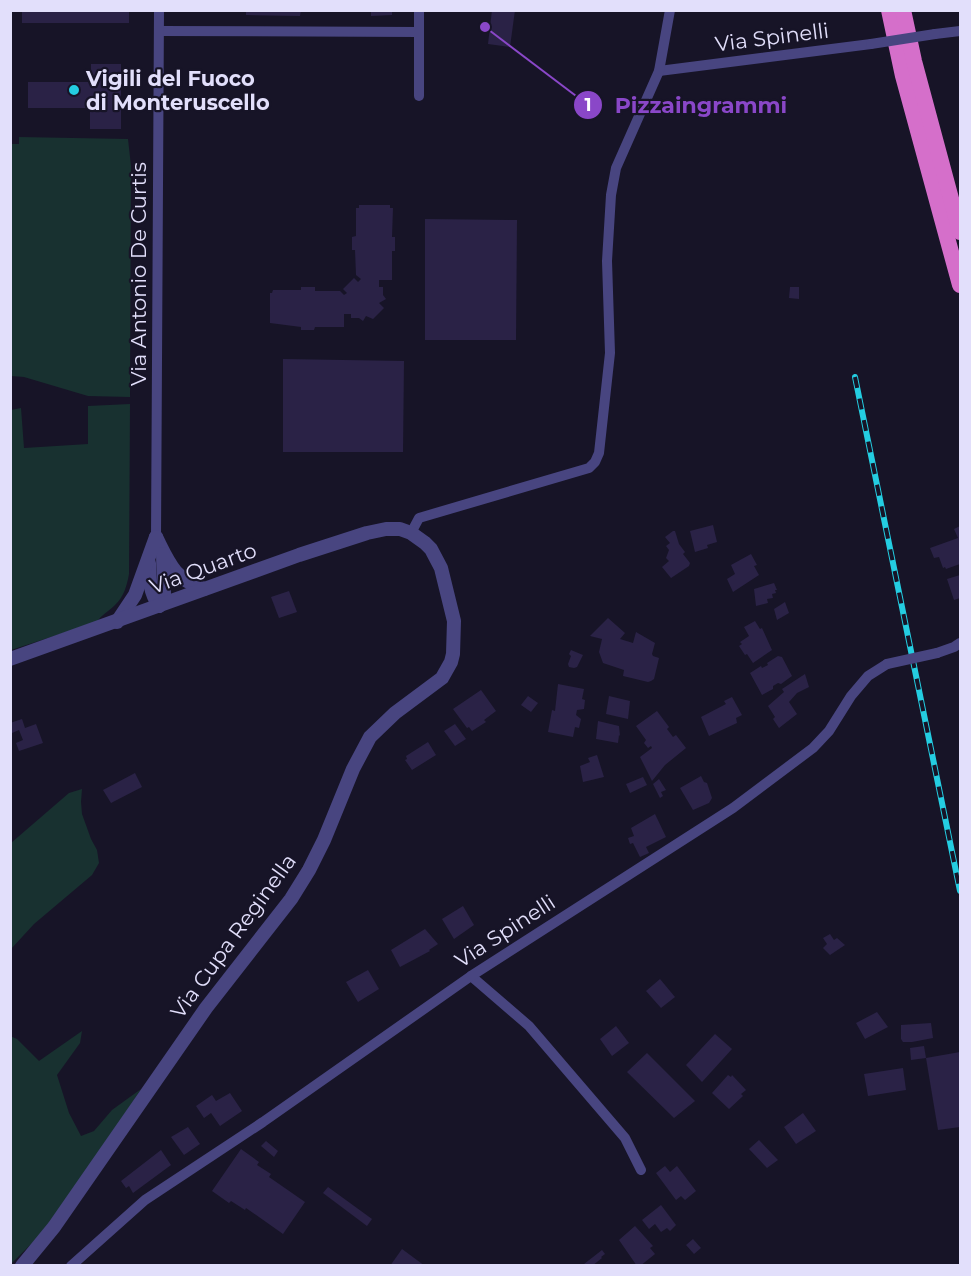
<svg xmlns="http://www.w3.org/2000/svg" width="971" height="1276" font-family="Montserrat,sans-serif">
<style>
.green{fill:#183130}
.building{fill:#2a2246}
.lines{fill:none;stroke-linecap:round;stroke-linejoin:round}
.minor{stroke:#484580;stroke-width:10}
.tertiary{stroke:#484580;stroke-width:14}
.trunk{stroke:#d56fca;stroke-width:16}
.rail-casing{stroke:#24cde1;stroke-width:6}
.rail{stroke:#171427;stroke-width:4;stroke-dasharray:11;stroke-linecap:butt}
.minor-bridge{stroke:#484580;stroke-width:10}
.poi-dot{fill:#24cde1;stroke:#171427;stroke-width:2}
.labels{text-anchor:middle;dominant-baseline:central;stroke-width:4.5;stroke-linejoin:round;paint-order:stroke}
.street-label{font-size:21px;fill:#e2dffb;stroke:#171427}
.poi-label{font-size:21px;font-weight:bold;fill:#e2dffb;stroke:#171427;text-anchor:start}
.leader{fill:none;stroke:#8a47c8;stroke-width:2}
.callout-dot{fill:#8a47c8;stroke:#171427;stroke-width:2}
.mark-label{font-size:18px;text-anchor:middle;font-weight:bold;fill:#fff}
.callout-label{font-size:22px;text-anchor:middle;font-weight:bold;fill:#8a47c8;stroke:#171427;stroke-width:4.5;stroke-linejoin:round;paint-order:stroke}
</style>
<rect width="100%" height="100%" fill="#171427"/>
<g class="green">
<polygon points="19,137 128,139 131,166 130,397 88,396 24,377 11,376 10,144 19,144"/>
<path d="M130 404 129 574C127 585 124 597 115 605 109 611 101 615 97 622L11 650V410L21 408 24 448 88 444V406Z"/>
<polygon points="82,789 81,802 82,814 91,839 97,850 99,863 92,875 34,924 11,949 11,843 69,793"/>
<polygon points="82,1031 80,1043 57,1075 69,1113 81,1136 94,1131 112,1110 141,1089 87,1171 44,1231 10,1265 10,1036 17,1039 39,1061"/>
</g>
<g class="building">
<rect x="22" y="10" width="107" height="13"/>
<polygon points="246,10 301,10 300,16 246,15"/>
<polygon points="371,10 392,10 392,15 371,16"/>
<polygon points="492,10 515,10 510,47 488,44"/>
<polygon points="91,64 121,64 121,129 90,129 90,108 28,108 28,82 91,82"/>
<polygon points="359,205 390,205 390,208 393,208 392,237 395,237 395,251 392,251 392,280 379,280 379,287 383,287 383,295 386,299 379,303 384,308 373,319 366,316 363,321 359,318 351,318 351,314 344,314 344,327 315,327 314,330 301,330 301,327 270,323 270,293 272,293 273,290 301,290 301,287 315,287 315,291 340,291 344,295 347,293 343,289 354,278 358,282 361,279 356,275 355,250 352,250 352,237 356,236 356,208 359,208"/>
<polygon points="425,219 517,220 516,340 425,340"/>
<polygon points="790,287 799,287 799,299 789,298"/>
<polygon points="283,359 404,361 403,452 283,452"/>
<polygon points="713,525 717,542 707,545 708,548 695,552 690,531"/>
<polygon points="960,526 960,564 946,569 945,567 943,568 939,557 934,558 930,548 958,538 954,529"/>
<polygon points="673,531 675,531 679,544 685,552 683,554 690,563 689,566 671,578 662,567 669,561 666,558 669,550 666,546 670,543 665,537"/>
<polygon points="751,554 757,565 754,566 759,575 733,592 727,579 735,574 731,565"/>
<polygon points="960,575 960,598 954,600 947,579"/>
<polygon points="774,583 777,590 775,590 776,593 772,594 773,598 767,599 768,603 756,606 754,589"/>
<polygon points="289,591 297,612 279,618 271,597"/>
<polygon points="785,602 789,613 777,620 774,609"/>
<polygon points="608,618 625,633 620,639 633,643 636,632 655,643 652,654 653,656 659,658 654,679 651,681 648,682 623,676 624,670 603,663 599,652 602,639 590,636"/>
<polygon points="755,621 760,629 762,628 772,650 753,663 747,654 745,655 739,646 742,644 740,642 749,636 744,627"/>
<polygon points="571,650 583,655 577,667 574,668 569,667 568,664 571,656 569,654"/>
<polygon points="778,656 782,657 792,676 781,684 778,683 773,686 773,689 762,695 750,673 761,666 762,668 768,665 767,663"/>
<polygon points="805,674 809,687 797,693 789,702 797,714 779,728 773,719 775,717 768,706 784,692 782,689"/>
<polygon points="558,684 584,689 582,699 585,700 584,709 577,710 576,715 581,719 579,728 575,727 573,737 548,732 552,710 555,711"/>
<polygon points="481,690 496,711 484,720 486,722 472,731 469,727 467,728 453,709"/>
<polygon points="528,696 538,703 531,712 521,705"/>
<polygon points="609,696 630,701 628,719 606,714"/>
<polygon points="732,697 742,715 736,718 737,723 709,736 701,717 726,704 724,701"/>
<polygon points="657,711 669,727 667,729 673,737 676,735 686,748 665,765 652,781 640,757 652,748 651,746 648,748 644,743 646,740 636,726"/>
<polygon points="22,719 25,728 36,724 43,743 19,751 16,743 23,740 19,730 12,733 10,723"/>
<polygon points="598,721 619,726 620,736 619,735 618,743 596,739"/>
<polygon points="455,724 466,739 455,746 444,731"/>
<polygon points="428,742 436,755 412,770 405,760 407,759 406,756"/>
<polygon points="597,755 604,777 583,782 580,766 590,762 588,758"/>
<polygon points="135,773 142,787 111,803 103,790"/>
<polygon points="701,776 704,782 707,783 712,798 709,803 693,810 680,788"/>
<polygon points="643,777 647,785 630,793 626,784"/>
<polygon points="659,779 666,790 661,792 663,796 660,798 653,784"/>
<polygon points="655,814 666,837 646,847 649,853 640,857 633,843 630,844 628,838 634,836 631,828"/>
<polygon points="463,906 474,925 454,939 442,919"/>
<polygon points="425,929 438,944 429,950 430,951 400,967 391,950"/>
<polygon points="830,934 834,940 837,938 845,945 830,955 823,948 827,944 823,938"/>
<polygon points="368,970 379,989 358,1002 346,982"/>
<polygon points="660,979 675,997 661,1008 646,991"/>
<polygon points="877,1012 888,1027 865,1039 856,1023"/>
<polygon points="931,1023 933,1038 912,1042 903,1042 901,1039 901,1025"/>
<polygon points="616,1026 629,1043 612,1056 600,1039"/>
<polygon points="715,1034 732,1049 702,1082 686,1065"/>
<polygon points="924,1046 926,1058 911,1060 910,1048"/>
<polygon points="960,1052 960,1127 938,1130 926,1058"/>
<polygon points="647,1053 695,1101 674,1118 627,1072"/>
<polygon points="903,1068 906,1090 868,1096 864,1074"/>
<polygon points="728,1075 731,1077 732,1075 746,1090 741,1094 743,1096 729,1109 712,1093"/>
<polygon points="230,1093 242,1111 220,1126 211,1113 204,1118 196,1106 212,1095 216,1101"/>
<polygon points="803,1113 816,1131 796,1144 784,1127"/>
<polygon points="188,1127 200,1144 184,1155 171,1137"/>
<polygon points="759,1140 778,1160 767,1168 749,1149"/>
<polygon points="266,1141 278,1151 274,1157 261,1146"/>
<polygon points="241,1149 259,1162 257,1165 271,1174 269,1177 305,1202 283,1234 246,1208 245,1210 231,1201 229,1203 212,1191"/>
<polygon points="161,1150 171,1165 133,1193 129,1186 126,1188 121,1181"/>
<polygon points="665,1166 670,1172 677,1166 696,1191 685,1200 681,1196 676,1200 656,1173"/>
<polygon points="328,1187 372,1219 367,1226 323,1193"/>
<polygon points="661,1205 676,1225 670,1231 667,1228 661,1232 655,1224 649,1229 642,1220"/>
<polygon points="635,1226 653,1246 650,1248 655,1254 640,1266 637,1266 619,1240"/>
<polygon points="693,1239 701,1248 694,1254 686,1245"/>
<polygon points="402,1249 425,1266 390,1266"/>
<polygon points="602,1250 605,1254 601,1257 602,1258 592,1266 585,1266 584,1264"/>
</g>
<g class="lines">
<g class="minor">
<polyline points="159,31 419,32"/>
<polyline points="935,34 960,31"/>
<polyline points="659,71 871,44"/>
<polyline points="419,96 419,10"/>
<polyline points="411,533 419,518 589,468 595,462 599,453 610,353 607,261 611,195 616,168 659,71 670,10"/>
<polyline points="156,537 159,10"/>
<polyline points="937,653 954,647 960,643"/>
<polyline points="471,976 529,1026 625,1138 641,1170"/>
<polyline points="71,1266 145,1200 263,1122 471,976 733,808 813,748 829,731 851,696 868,676 887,664"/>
</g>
<g class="tertiary">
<path d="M156 537C169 563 174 579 204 589"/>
<path d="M149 563C149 580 150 592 159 606"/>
<polyline points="159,606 164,594 163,554"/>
<polyline points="117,622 135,595 156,537"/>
<polyline points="10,659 299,555 367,533 386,529 400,529 411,533 425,543 431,549 441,568 454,621 453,654 451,662 442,678 395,713 370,737 353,769 324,840 309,870 291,899 206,1008 54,1227 22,1266"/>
</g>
<g class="trunk">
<polyline points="889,10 903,76 960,285"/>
<polyline points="903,10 914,61 960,232"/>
</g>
<defs>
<polyline id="rail" points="855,377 960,891"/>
</defs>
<use href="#rail" class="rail-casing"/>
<use href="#rail" class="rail"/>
<g class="minor-bridge">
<polyline points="871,44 935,34"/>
<polyline points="887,664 937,653"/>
</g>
</g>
<circle class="poi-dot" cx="74" cy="90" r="6"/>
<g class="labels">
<g class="street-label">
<text transform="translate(772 37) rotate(-7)">Via Spinelli</text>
<text transform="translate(138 274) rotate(-90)">Via Antonio De Curtis</text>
<text transform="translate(203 568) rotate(-20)">Via Quarto</text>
<text transform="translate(505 931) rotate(-33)">Via Spinelli</text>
<text transform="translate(233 936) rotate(-54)">Via Cupa Reginella</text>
</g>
<g class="poi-label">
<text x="86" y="78">Vigili del Fuoco<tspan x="86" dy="24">di Monteruscello</tspan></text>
</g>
</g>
<path class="leader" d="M485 27L588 105"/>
<g class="callout-dot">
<circle cx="485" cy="27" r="6"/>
<circle cx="588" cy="105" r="15"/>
</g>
<g class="mark-label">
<text x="588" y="111">1</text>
</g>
<g class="callout-label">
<text x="701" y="113">Pizzaingrammi</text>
</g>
<rect width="971" height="1276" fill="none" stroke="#e2dffb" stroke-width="24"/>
</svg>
